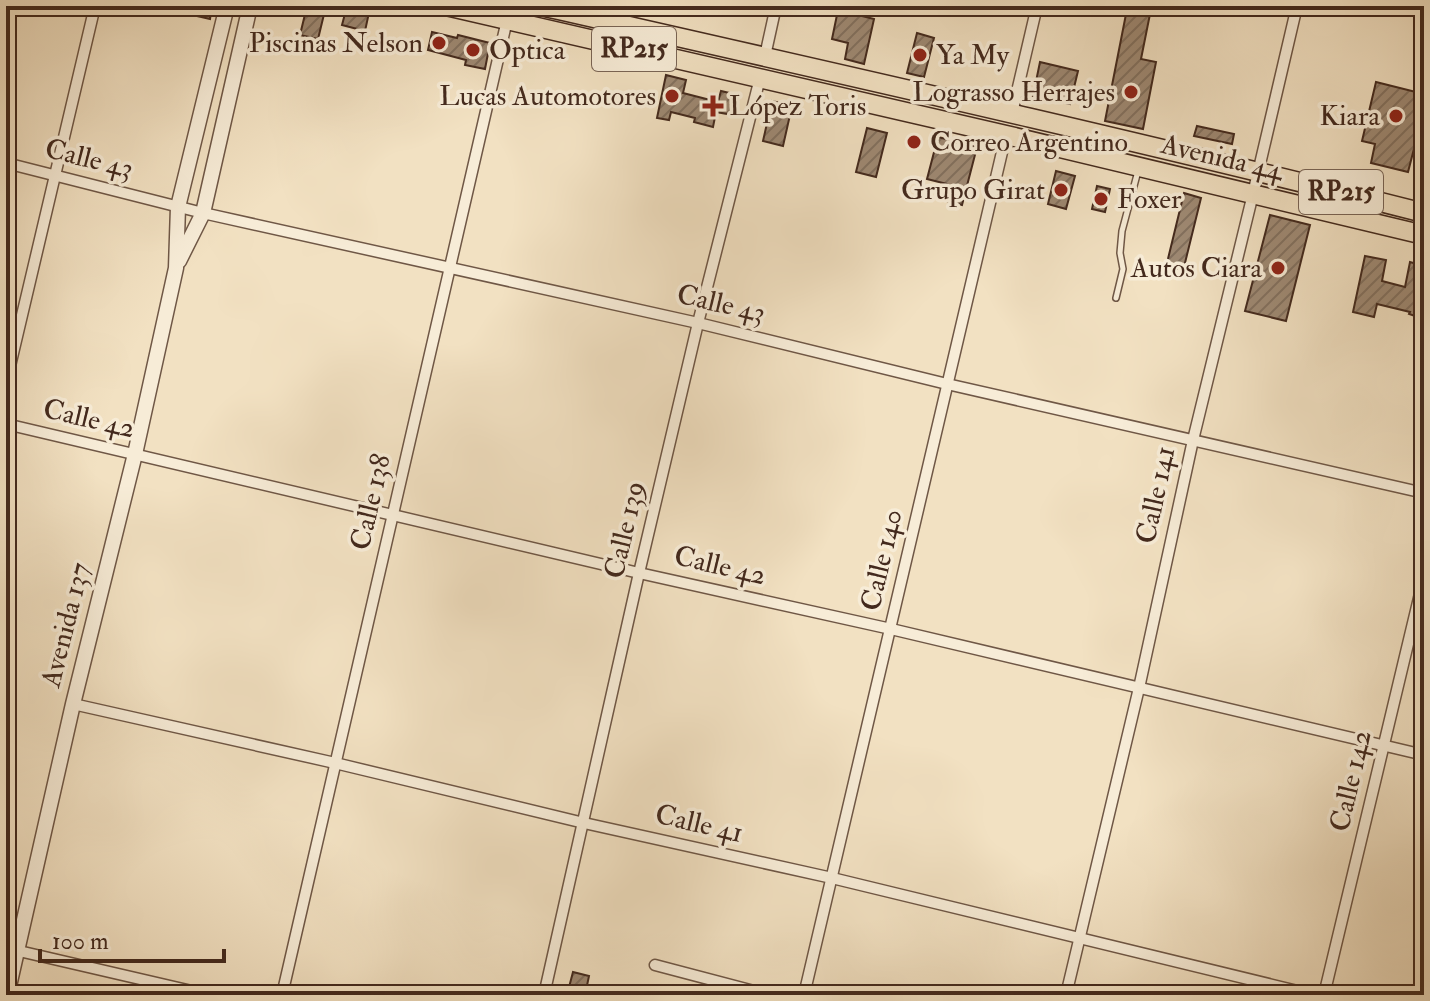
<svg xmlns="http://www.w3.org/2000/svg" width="1430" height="1001" font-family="'IM FELL Double Pica',serif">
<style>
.building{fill:url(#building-hatch);stroke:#43291d;stroke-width:2}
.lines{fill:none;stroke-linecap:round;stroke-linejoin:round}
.service-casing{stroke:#6f5746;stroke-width:8}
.minor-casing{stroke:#6f5746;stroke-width:13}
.tertiary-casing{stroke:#6f5746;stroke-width:17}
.trunk-casing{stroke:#43291d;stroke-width:21}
.service{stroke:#f7ecd7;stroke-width:5}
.minor{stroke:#f7ecd7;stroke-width:10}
.tertiary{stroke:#f7ecd7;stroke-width:14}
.trunk{stroke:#f2e1c2;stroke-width:18}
.poi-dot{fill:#8f2418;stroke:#f7ecd7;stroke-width:3}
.labels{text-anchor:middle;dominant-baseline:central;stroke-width:7;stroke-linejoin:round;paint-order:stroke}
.shield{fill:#f7ecd7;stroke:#796455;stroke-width:2}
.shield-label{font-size:26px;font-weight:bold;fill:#43291d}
.poi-label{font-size:28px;fill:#43291d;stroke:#f7ecd7;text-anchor:end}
.street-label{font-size:28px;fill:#43291d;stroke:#f7ecd7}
</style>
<defs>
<pattern id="building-hatch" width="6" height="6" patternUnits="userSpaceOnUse" patternTransform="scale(2)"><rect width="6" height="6" fill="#9e8973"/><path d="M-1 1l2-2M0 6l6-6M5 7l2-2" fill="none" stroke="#82705e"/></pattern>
</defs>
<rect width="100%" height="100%" fill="#f2e1c2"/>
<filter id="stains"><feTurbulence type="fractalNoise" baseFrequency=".0025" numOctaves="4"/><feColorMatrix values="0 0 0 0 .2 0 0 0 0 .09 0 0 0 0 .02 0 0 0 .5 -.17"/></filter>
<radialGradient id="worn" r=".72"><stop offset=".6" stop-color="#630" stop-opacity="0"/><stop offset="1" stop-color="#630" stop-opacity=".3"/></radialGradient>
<g class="building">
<polygon points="172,6 212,6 210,19 171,10"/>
<polygon points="307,6 326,6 318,39 300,35"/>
<polygon points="347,6 370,8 365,31 342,25"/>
<polygon points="1127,9 1150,14 1141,59 1156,62 1143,129 1105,121"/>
<polygon points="838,10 874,19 864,64 845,59 848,43 832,39"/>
<polygon points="432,32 457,38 458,35 490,43 485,69 465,65 466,60 428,50"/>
<polygon points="917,33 934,38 924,77 907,73"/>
<polygon points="1040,62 1078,71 1070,104 1033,96"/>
<polygon points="666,75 686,80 683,93 718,102 721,91 738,95 733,115 716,112 713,127 694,122 695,118 671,112 669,120 657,118"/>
<polygon points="1376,82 1424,94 1424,143 1416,141 1408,172 1371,163 1375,144 1362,141"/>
<polygon points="772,101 792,106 783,146 763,141"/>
<polygon points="1197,126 1234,134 1232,144 1194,136"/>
<polygon points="867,128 887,133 876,177 856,172"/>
<polygon points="938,137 977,147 962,205 943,200 947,184 927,179"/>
<polygon points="1056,171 1075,176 1066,209 1048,204"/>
<polygon points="1097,186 1110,189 1105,212 1092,209"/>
<polygon points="1184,193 1201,198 1183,271 1166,267"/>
<polygon points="1270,215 1310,225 1286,321 1245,311"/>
<polygon points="1365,256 1386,260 1382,281 1405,287 1410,262 1424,266 1424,319 1409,314 1410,312 1377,304 1374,317 1353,312"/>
<polygon points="573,972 589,976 585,995 567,995"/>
</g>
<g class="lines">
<defs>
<polyline id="service" points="1116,298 1123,269 1120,253 1122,231 1138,171"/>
<g id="minor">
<polyline points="765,56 776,6"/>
<polyline points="1012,113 1037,6"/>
<polyline points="6,163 203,213 698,323 947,384 1424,493"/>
<polyline points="6,383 95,6"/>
<polyline points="6,424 639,573 891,629 1424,755"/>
<polyline points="73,704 335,763 584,823 832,878 1314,995"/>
<polyline points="6,948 209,995"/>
<polyline points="655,965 769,995"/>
<polyline points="282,995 507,20"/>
<polyline points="544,995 639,573 698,323 760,78"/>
<polyline points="804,995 1006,135"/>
<polyline points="1066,995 1139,688 1193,440 1253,194 1297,6"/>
<polyline points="1324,995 1424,577"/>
</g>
<g id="tertiary">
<polyline points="179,261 203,213 250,6"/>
<polyline points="7,995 73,704 135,454 176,268 178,207 227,6"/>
</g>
<g id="trunk">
<polyline points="446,6 1006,135 1424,235"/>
<path d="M541 6C836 73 1131 139 1424 213"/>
</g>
</defs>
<use href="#service" class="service-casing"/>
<use href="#minor" class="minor-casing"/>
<use href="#tertiary" class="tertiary-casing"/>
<use href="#trunk" class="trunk-casing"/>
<use href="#service" class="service"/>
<use href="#minor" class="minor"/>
<use href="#tertiary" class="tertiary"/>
<use href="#trunk" class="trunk"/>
</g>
<g class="poi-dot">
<circle cx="439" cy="43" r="8"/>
<circle cx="473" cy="50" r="8"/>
<circle cx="920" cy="55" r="8"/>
<circle cx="1131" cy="92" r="8"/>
<circle cx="672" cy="96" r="8"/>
<path d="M709 94h8v8h8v8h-8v8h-8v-8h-8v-8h8z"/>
<circle cx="1396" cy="116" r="8"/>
<circle cx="914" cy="142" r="8"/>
<circle cx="1061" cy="190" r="8"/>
<circle cx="1101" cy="199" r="8"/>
<circle cx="1278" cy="268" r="8"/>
</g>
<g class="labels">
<g class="shield">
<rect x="592" y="27" width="84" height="44" rx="6"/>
<rect x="1299" y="170" width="84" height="44" rx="6"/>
</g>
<g class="shield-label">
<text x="634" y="49">RP215</text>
<text x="1341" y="192">RP215</text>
</g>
<g class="poi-label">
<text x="423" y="43">Piscinas Nelson</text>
<text x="489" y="50" text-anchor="start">Optica</text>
<text x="936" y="55" text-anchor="start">Ya My</text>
<text x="1115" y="92">Lograsso Herrajes</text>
<text x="656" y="96">Lucas Automotores</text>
<text x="729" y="106" text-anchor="start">López Toris</text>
<text x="1380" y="116">Kiara</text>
<text x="930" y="142" text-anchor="start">Correo Argentino</text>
<text x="1045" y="190">Grupo Girat</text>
<text x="1117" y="199" text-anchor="start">Foxer</text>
<text x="1262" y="268">Autos Ciara</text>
</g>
<g class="street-label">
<text transform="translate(1222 158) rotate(13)">Avenida 44</text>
<text transform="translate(89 159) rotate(14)">Calle 43</text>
<text transform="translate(721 304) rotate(13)">Calle 43</text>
<text transform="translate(89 419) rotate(13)">Calle 42</text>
<text transform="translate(1156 495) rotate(-78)">Calle 141</text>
<text transform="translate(371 502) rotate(-77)">Calle 138</text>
<text transform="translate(625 530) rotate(-77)">Calle 139</text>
<text transform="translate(882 560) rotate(-77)">Calle 140</text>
<text transform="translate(720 566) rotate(13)">Calle 42</text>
<text transform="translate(66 625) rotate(-76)">Avenida 137</text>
<text transform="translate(1351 781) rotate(-77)">Calle 142</text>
<text transform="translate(699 824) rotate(13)">Calle 41</text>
</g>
</g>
<rect width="1430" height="1001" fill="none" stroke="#f2e1c2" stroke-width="32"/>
<rect x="8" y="8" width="1414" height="985" fill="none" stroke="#43291d" stroke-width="4"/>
<rect x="16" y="16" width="1398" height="969" fill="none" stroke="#43291d" stroke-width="2"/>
<path d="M40 949v12h184v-12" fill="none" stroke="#43291d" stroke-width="4"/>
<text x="52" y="949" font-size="24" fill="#43291d" stroke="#f7ecd7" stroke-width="6" paint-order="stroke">100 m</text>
<rect width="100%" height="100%" filter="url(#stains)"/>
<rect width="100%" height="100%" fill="url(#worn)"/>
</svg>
